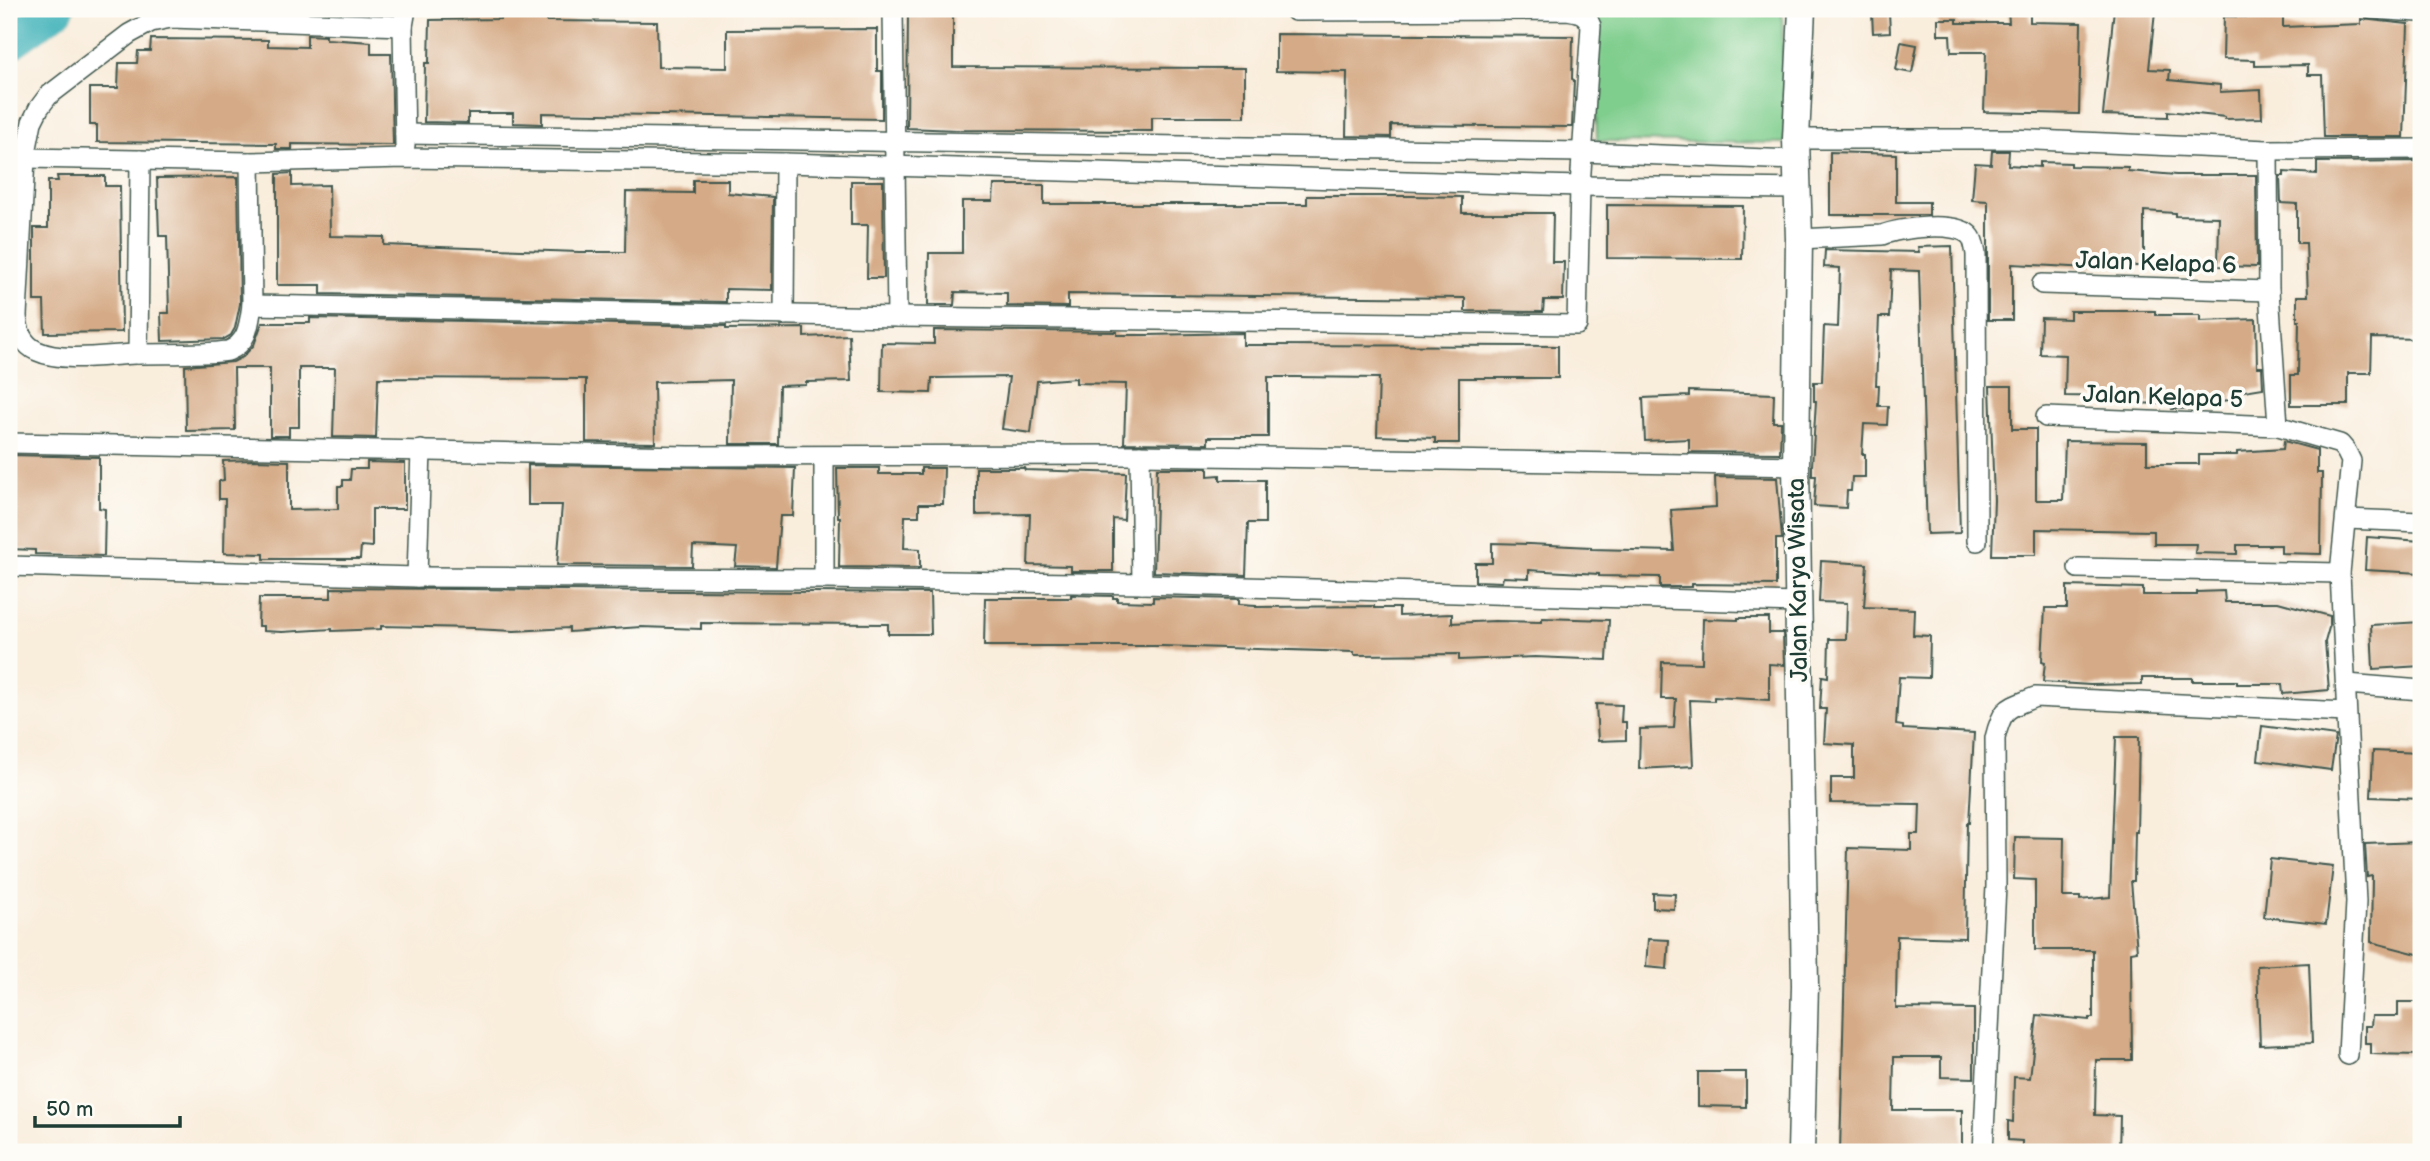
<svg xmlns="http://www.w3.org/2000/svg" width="2430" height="1161" font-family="'Balsamiq Sans',sans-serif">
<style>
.green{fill:#80ce8e;stroke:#508661;stroke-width:2}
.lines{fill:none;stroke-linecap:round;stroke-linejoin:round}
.river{stroke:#43b3ba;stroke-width:35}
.building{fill:#d5ab87}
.street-casing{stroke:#40574d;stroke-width:22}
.secondary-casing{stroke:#40574d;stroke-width:29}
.street{stroke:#fff;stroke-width:19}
.secondary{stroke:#fff;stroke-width:26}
.labels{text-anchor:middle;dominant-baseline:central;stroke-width:7;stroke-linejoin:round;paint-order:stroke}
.street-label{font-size:24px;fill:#1f3d34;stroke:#fdfcf7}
</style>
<rect width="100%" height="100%" fill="#fdfcf7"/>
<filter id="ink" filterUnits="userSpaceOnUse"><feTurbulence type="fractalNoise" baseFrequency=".0143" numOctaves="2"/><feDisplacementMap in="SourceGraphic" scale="14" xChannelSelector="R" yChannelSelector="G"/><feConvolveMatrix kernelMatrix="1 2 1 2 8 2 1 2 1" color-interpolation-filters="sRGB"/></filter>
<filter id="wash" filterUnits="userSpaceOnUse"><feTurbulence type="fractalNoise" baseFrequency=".00686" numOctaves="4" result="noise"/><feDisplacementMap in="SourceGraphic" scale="28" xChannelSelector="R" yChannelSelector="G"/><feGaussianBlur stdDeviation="1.57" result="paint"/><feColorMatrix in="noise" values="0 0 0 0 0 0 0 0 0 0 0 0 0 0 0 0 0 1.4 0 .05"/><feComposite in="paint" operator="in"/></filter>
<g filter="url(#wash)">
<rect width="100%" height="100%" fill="#f9eddc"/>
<polygon class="green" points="1593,9 1782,10 1785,143 1597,141"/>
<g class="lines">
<polyline class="river" points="9,43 57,9"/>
</g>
<g id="blocks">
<g class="building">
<polygon points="501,9 546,10 546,21 657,22 658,67 727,68 727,30 877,29 877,71 882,71 882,119 542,113 542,124 513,123 513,113 468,113 468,123 424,122 425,63 429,63 430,20 501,19"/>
<polygon points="908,9 953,9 953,67 1245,68 1245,117 1152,117 1152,131 957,130 907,128"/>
<polygon points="2008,9 2030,9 2030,22 2081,23 2079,114 1984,112 1986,52 1951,52 1950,35 1938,35 1938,19 1957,19 1957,23 2009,23"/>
<polygon points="2114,9 2155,12 2149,69 2170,70 2169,80 2220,85 2220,92 2261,90 2262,118 2225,119 2225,117 2168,111 2168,117 2103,115"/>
<polygon points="2283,10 2283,27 2361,24 2361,19 2408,24 2404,137 2324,137 2322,75 2308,75 2308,65 2255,66 2255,60 2223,59 2224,16 2255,17 2255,11"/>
<polygon points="1889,12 1890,32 1873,33 1872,13"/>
<polygon points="1276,34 1573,36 1572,79 1574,80 1572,127 1391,125 1391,137 1346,136 1347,72 1276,71"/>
<polygon points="307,35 326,36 326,39 371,42 371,54 391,54 393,145 292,144 292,149 276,149 276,144 97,142 97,125 90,125 90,88 118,88 119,63 137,63 138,51 150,51 151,39 268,40 268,46 307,47"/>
<polygon points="1901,42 1917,45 1912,73 1896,70"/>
<polygon points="1992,151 2009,151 2008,165 2040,167 2040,162 2071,163 2071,166 2128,167 2128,171 2176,175 2256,175 2257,267 2218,266 2219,217 2175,216 2175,213 2144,211 2144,266 2090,266 2090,268 2012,264 2012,320 1988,320 1988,201 1972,200 1975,163 1991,164"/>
<polygon points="1830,152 1896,154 1896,202 1929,202 1929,215 1830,215"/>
<polygon points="2421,161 2421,339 2372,338 2371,373 2348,373 2348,405 2291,405 2291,375 2298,375 2299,321 2297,321 2297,296 2308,296 2306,243 2297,243 2297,204 2281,203 2280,176 2284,176 2284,172 2317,174 2317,162"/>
<polygon points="292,173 292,186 329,185 330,236 384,237 384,245 579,252 625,252 626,192 693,193 693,180 728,180 728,193 773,197 772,290 726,289 726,302 321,294 321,285 277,285 277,174"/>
<polygon points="57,176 105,176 105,186 120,186 122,332 45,333 44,301 34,301 34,228 48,228 48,181 58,181"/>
<polygon points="238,177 240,304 235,328 231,335 224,339 162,341 161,313 169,313 167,236 159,236 157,178"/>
<polygon points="851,181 883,181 884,278 867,278 868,225 851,225"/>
<polygon points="994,185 1044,185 1044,204 1307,204 1307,196 1411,196 1462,197 1462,213 1553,213 1552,262 1564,262 1563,300 1544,300 1543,312 1465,311 1465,298 1068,294 1068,307 1007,306 1007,293 955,292 954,305 928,305 929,253 962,253 962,201 993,201"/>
<polygon points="1607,205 1743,206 1742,259 1607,258"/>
<polygon points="1952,246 1960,533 1927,534 1919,271 1891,270 1889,317 1879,317 1876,385 1879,385 1878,406 1888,406 1887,425 1864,424 1862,454 1865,454 1865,477 1852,477 1851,491 1847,491 1846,508 1814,506 1816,476 1812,476 1812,466 1816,401 1814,401 1814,382 1822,382 1824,326 1838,327 1840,268 1824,267 1825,250 1919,252 1918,247"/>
<polygon points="2070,311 2155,311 2155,315 2200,315 2200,321 2256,319 2257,367 2262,367 2263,388 2232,393 2233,400 2200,402 2200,408 2172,409 2171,404 2125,403 2125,397 2065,396 2066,355 2040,354 2041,318 2070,319"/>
<polygon points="310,318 726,326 726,329 804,328 804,337 849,335 851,381 806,382 806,385 779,386 778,444 730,444 731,380 654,382 655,443 586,442 586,379 378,378 376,438 333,437 335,368 299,368 299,427 289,427 289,436 270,436 270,368 234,368 235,430 186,431 185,366 233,362 243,357 254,345 262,323 310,323"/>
<polygon points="934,330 1117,332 1117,335 1148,335 1243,333 1243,345 1558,346 1558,378 1459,378 1459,443 1435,443 1435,438 1377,436 1379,378 1296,377 1268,377 1268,437 1208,437 1208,444 1124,443 1126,384 1076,383 1076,378 1037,381 1031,433 1002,429 1009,377 932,378 931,393 881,392 882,343 934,344"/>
<polygon points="1990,386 2012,386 2012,429 2036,429 2036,500 2063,500 2065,441 2147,442 2147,464 2199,464 2199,455 2237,455 2237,452 2283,449 2284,441 2317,450 2317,473 2322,473 2321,554 2281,553 2281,545 2237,545 2237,554 2195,553 2196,544 2154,544 2154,531 2036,529 2036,555 1992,555 1994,500"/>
<polygon points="1689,391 1774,394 1773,422 1781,422 1780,453 1689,452 1689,439 1645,441 1643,398 1689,396"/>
<polygon points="9,455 99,457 99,508 105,509 104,556 35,554 35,550 9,549"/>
<polygon points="253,460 289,461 289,510 338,509 338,486 343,486 343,480 350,480 351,469 367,469 367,462 405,463 405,509 372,509 372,547 361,546 360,559 264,559 264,554 224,553 225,499 219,499 219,481 224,480 223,461"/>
<polygon points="528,465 795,468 793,516 780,516 776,567 735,566 737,548 693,546 692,566 557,565 562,505 528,505"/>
<polygon points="837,468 879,468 879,474 921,474 921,468 944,468 943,504 919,504 919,516 905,516 904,548 920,549 920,568 839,567 840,517 838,517"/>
<polygon points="976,468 1024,468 1025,470 1126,473 1124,520 1113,519 1113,571 1071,571 1071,566 1028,565 1030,514 976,515"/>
<polygon points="1157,468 1208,468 1208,476 1220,475 1220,480 1265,480 1265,523 1248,523 1246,575 1154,572"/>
<polygon points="1715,477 1777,478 1782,539 1776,539 1776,585 1692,584 1692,587 1660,587 1660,577 1599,576 1599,574 1529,570 1529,578 1503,577 1502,582 1475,581 1475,563 1492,563 1492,543 1529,544 1591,547 1591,549 1674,551 1671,510 1716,507"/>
<polygon points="2367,537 2421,541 2421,573 2365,570"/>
<polygon points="1821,561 1867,564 1864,607 1914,609 1913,635 1930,636 1929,678 1899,677 1896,725 1903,726 1903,729 1974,733 1969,823 1967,823 1965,938 1897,936 1896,1008 1974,1009 1974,1078 1941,1077 1941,1057 1894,1057 1893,1110 1962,1110 1962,1152 1840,1152 1848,848 1911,850 1911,834 1919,834 1920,804 1831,803 1831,778 1854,778 1854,745 1824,743 1826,709 1820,709 1822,676 1828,677 1829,639 1846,639 1847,603 1819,602"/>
<polygon points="2067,586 2143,588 2143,595 2197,595 2197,592 2224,591 2225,602 2278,602 2330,616 2330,624 2325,642 2329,690 2283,694 2282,684 2237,684 2237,681 2192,681 2192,678 2142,678 2142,684 2090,685 2043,682 2045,662 2042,661 2045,608 2067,608"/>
<polygon points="331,588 930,593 931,634 888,634 888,624 701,623 701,629 641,627 569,632 569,628 514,631 474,629 474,628 381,626 381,629 332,631 332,629 282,632 263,631 263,626 258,626 259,598 331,598"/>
<polygon points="1071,595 1113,596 1113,598 1117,598 1117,601 1153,602 1153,597 1239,599 1239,604 1256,605 1256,607 1374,606 1374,608 1399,608 1399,616 1452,614 1452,623 1495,621 1542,622 1542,618 1609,620 1607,660 1535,657 1459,660 1459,654 1354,655 1354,652 1162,646 984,646 985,598 1071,598"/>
<polygon points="1738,618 1769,618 1769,633 1783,633 1784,665 1769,664 1769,700 1714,697 1714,701 1690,700 1693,766 1639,769 1640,729 1674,728 1676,699 1661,699 1662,662 1702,663 1703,619 1738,620"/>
<polygon points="2421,622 2421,666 2373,669 2371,625"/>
<polygon points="1596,704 1622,705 1621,722 1626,722 1626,740 1598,741"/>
<polygon points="2262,726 2336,736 2331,770 2258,760"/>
<polygon points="2116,737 2139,737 2137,832 2135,832 2134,881 2131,881 2137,951 2131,952 2132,1060 2096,1060 2095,1115 2120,1116 2119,1152 2022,1152 2022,1141 2008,1140 2008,1121 2013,1122 2014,1077 2030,1078 2037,1015 2089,1020 2089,1018 2093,1018 2093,950 2035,950 2035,880 2014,879 2015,837 2064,838 2063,897 2080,897 2080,900 2110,897"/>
<polygon points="2373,751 2421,753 2421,799 2371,797"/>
<polygon points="2421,842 2421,955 2371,942 2372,876 2367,877 2365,844"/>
<polygon points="2270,859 2333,866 2326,924 2264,917"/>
<polygon points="1653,893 1675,894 1674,909 1653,908"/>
<polygon points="1648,939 1669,940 1667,969 1646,967"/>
<polygon points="2309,963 2312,1043 2260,1045 2257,966"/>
<polygon points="2398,1002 2421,1002 2420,1055 2371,1054 2371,1043 2365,1043 2365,1026 2371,1026 2372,1016 2398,1016"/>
<polygon points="1698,1072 1746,1072 1746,1107 1698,1106"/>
</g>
</g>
</g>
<g filter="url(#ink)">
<use href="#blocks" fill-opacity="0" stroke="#40574d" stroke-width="2"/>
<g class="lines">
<defs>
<g id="street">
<path d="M406 9 403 26 171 18 151 22 129 34 48 96 39 108 32 122 25 158 17 316C18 331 22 344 37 351 63 363 107 355 135 354 166 353 197 355 228 351 248 343 249 325 252 305L897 317 1577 325 1580 186 1591 26C1586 13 1580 12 1567 10L1295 11"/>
<polyline points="893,9 897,317"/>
<polyline points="2372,9 2419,12 2419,9"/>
<polyline points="403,26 405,146"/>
<polyline points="405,134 1582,152 1797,160"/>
<polyline points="1796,139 2010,139 2268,150 2421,149"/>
<polyline points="2268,150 2269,291 2278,426 2340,444 2346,451 2351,461 2340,573 2356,902 2348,1055"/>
<polyline points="25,158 250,162 405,158 785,163 1580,186 1797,189"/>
<polyline points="250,162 252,305"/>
<path d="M1799 239 1882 235C1899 228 1959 220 1971 237 1974 241 1975 249 1976 254L1977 541"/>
<polyline points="2042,284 2269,291"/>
<polyline points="784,315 785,163"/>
<polyline points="138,354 140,160"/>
<polyline points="2046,417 2278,426"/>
<polyline points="9,443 689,456 1140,455 1796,466"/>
<polyline points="1140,455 1142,584"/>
<polyline points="824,457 824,579"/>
<polyline points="2346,519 2421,522"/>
<polyline points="9,566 417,577 824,579 1142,584 1799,603"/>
<polyline points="2078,568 2340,573"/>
<polyline points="417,577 421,450"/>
<polyline points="2347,684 2421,690"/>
<path d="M1983 1152 1996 886 1995 738C2003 706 2007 709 2035 697L2346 712"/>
</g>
<polyline id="secondary" points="1801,1152 1805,985 1796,466 1799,239 1796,139 1802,9"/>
</defs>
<use href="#street" class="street-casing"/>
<use href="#secondary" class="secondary-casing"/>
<use href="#street" class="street"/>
<use href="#secondary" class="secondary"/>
</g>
</g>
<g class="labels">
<g class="street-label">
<text transform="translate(2156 263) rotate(2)">Jalan Kelapa 6</text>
<text transform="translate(2163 397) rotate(2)">Jalan Kelapa 5</text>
<text transform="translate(1798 580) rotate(-91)">Jalan Karya Wisata</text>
</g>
</g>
<rect width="2430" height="1161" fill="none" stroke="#fdfcf7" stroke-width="35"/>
<path d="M35 1116v10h145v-10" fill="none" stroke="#1f3d34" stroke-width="3.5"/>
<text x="46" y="1116" font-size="21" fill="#1f3d34" stroke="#fdfcf7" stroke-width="5" paint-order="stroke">50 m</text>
</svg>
